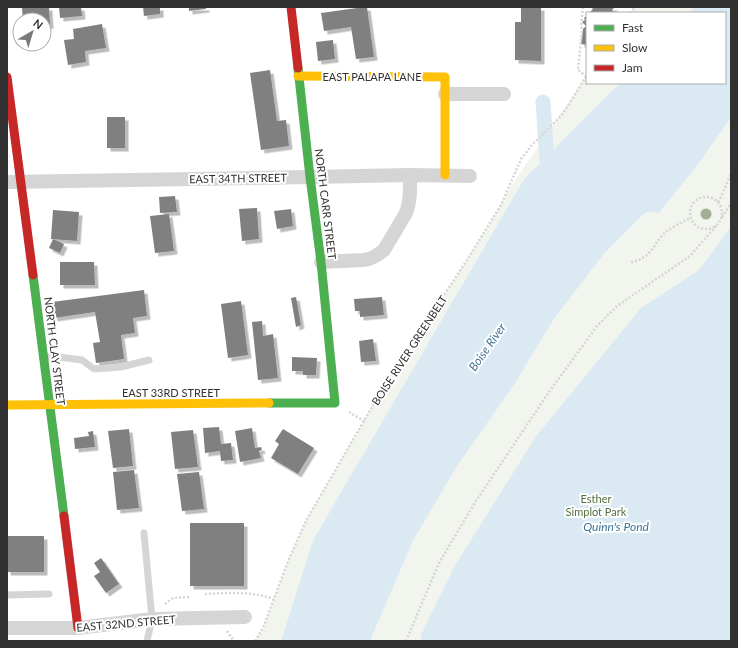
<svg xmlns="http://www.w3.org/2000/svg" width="738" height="648" font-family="Lato,sans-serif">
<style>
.green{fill:#f2f5ed}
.water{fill:#dbeaf2}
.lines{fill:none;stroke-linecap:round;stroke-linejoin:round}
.canal{stroke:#dbeaf2;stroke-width:15}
.building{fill:#808080;filter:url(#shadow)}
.path{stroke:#d5d5d5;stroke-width:2.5;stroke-dasharray:2 2;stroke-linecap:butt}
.lane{stroke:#d5d5d5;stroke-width:7}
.street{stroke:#d5d5d5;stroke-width:14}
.fast{stroke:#4caf50;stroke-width:9}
.slow{stroke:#ffc107;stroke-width:9}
.jam{stroke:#c62828;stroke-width:9}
.tree{fill:#a2af95}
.labels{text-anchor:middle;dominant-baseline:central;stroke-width:4;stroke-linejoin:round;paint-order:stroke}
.street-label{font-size:11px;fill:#313131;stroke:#fff}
.park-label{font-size:11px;fill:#556d3e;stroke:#fff}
.water-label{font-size:12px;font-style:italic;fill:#3e7494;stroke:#fff}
</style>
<defs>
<filter id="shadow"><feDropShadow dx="3.5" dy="3.5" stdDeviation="0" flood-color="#0004"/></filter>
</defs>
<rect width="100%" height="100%" fill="#fff"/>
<g class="green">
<polygon points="635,7 695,7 689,13 630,13"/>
<polygon points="587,75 587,83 620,83 524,179 313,540 281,641 255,641 263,628 289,559 306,521 383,388 467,260 501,205 506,194"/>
<polygon points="731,118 731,641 370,641 413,541 457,466 514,385 554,319 604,254 646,212 659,213 699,163"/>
</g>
<g class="water">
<polygon points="695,7 731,7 731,118 699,163 659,213 646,212 604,254 554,319 514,385 457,466 413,541 370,641 281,641 313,540 524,179 620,83 725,83 725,13 689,13"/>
<polygon points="731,227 731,641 421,641 421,635 454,567 537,435 641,308 699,270"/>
</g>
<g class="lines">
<polyline class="canal" points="543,102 548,175 549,176"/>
</g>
<g class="building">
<polygon points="30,7 49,7 50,25 44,26 44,20 23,20 22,8"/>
<polygon points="59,7 81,7 82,16 60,18"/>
<polygon points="143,7 160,7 160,14 144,16"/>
<polygon points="189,7 206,7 206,9 189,11"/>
<polygon points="364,7 367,7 374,57 356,59 351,27 324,31 321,13"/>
<polygon points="521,7 541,7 541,61 515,60 515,22 521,22"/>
<polygon points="591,7 615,7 612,10 613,11 612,13 589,13 593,9"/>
<polygon points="587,15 587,45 581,44 583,29 586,26 582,22 585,20 584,18"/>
<polygon points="102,24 106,48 85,51 86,62 68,65 64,40 74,39 73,29"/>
<polygon points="333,40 335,59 318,61 316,42"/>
<polygon points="270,70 277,121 286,120 289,146 261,150 250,73"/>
<rect x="107" y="117" width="18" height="31"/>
<polygon points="175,196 177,212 160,213 159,197"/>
<polygon points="257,208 259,239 242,241 239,209"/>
<polygon points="291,209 293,226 277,229 274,211"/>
<polygon points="53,210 79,212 77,241 51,239"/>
<polygon points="169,214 174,251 155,253 150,216"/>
<polygon points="53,239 64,244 60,253 49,248"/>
<polygon points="60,262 94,262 95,285 60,285"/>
<polygon points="144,290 147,316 133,318 135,333 121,335 124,359 96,363 93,343 100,342 95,312 54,318 52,302"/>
<polygon points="296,297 301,325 296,327 291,298"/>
<polygon points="382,297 384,315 360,317 360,311 355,311 354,299"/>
<polygon points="241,301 248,355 228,358 221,304"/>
<polygon points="262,321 263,336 273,334 278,378 258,380 252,322"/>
<polygon points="373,339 376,361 361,362 359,341"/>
<polygon points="292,357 317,358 316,375 303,375 303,371 292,371"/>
<polygon points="219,427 221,444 231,443 233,460 221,461 220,451 205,453 203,428"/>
<polygon points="252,428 255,448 261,447 262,450 259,451 261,458 240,462 235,431"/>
<polygon points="129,429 133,466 113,468 108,431"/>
<polygon points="283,429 314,448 298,474 271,458 279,444 275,441"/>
<polygon points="193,430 198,467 175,469 171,432"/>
<polygon points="93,431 95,447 75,449 74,438 89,436 88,432"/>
<polygon points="134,470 139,508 117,510 113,472"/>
<polygon points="199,472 204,509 182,511 177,474"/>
<rect x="190" y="523" width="54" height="63"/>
<rect x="7" y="536" width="37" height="36"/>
<polygon points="101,558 119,584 106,593 94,576 100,572 94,563"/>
</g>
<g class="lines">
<g class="path">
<polyline points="583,7 581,25 582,30 578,70 586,76"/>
<polyline points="630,13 635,7"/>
<circle cx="706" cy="213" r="16"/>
<polyline points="718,202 720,199 731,174"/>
<polyline points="722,217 731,204"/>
<path d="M631 262C641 261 648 255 654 247 656 244 658 240 661 237 668 228 681 223 690 218"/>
<polyline points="349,412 364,421"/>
<path d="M205 594C227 593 252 591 273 599"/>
<polyline points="165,604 173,598 189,597"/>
<polyline points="227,631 234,641"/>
<polyline points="255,641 263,628 289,559 306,521 383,388 467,260 501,205 521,159 532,145 561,116 566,109 587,75"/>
<polyline points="406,641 439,563 474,504 549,392 597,326 617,306 690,256 716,226"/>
</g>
<g class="lane">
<polyline points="44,357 59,357 82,360 94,369 121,367 149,360"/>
<polyline points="144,533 152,619 147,641"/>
<polyline points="7,595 49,594"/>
</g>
<g class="street">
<polyline points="445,94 504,94"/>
<polyline points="7,182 310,177 410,175 470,176"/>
<path d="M321 262 364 260C372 259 377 256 384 250L406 213C411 201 410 188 410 175"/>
<polyline points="7,628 78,628 152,619 245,617"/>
</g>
<g class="fast">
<polyline points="33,275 64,516"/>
<polyline points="269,403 335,403 321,262 310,177 298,68"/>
</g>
<g class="slow">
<polyline points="298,76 445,77 445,175"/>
<polyline points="7,405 269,403"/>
</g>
<g class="jam">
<polyline points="291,7 298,68"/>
<polyline points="7,77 33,275"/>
<polyline points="64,516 78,628"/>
</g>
</g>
<circle class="tree" cx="706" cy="214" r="5.5"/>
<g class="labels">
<g class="street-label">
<text x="372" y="76">EAST PALAPA LANE</text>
<text transform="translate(238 178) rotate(-1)">EAST 34TH STREET</text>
<text transform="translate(326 204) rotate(83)">NORTH CARR STREET</text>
<text transform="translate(409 350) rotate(-57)">BOISE RIVER GREENBELT</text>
<text transform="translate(55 351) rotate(83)">NORTH CLAY STREET</text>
<text x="171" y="392">EAST 33RD STREET</text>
<text transform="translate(126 623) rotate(-5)">EAST 32ND STREET</text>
</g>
<g class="park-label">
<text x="596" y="498">Esther<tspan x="596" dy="13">Simplot Park</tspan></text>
</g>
<g class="water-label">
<text transform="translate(487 347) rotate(-55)">Boise River</text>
<text x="616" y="526">Quinn's Pond</text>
</g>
</g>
<rect width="738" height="648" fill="none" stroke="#313131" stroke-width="16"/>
<rect x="586" y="12" width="140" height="72" fill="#ffffff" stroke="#adadad"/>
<rect x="594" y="25" width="20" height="6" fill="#4caf50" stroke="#adadad"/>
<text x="622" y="32" font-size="12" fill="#313131">Fast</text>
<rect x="594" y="45" width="20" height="6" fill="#ffc107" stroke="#adadad"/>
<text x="622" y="52" font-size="12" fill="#313131">Slow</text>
<rect x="594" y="65" width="20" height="6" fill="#c62828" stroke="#adadad"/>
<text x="622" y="72" font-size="12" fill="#313131">Jam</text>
<g transform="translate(32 32) rotate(38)"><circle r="19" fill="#ffffff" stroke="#adadad"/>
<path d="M0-3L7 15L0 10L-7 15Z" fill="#797979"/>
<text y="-6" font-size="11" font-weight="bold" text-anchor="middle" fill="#313131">N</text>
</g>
</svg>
